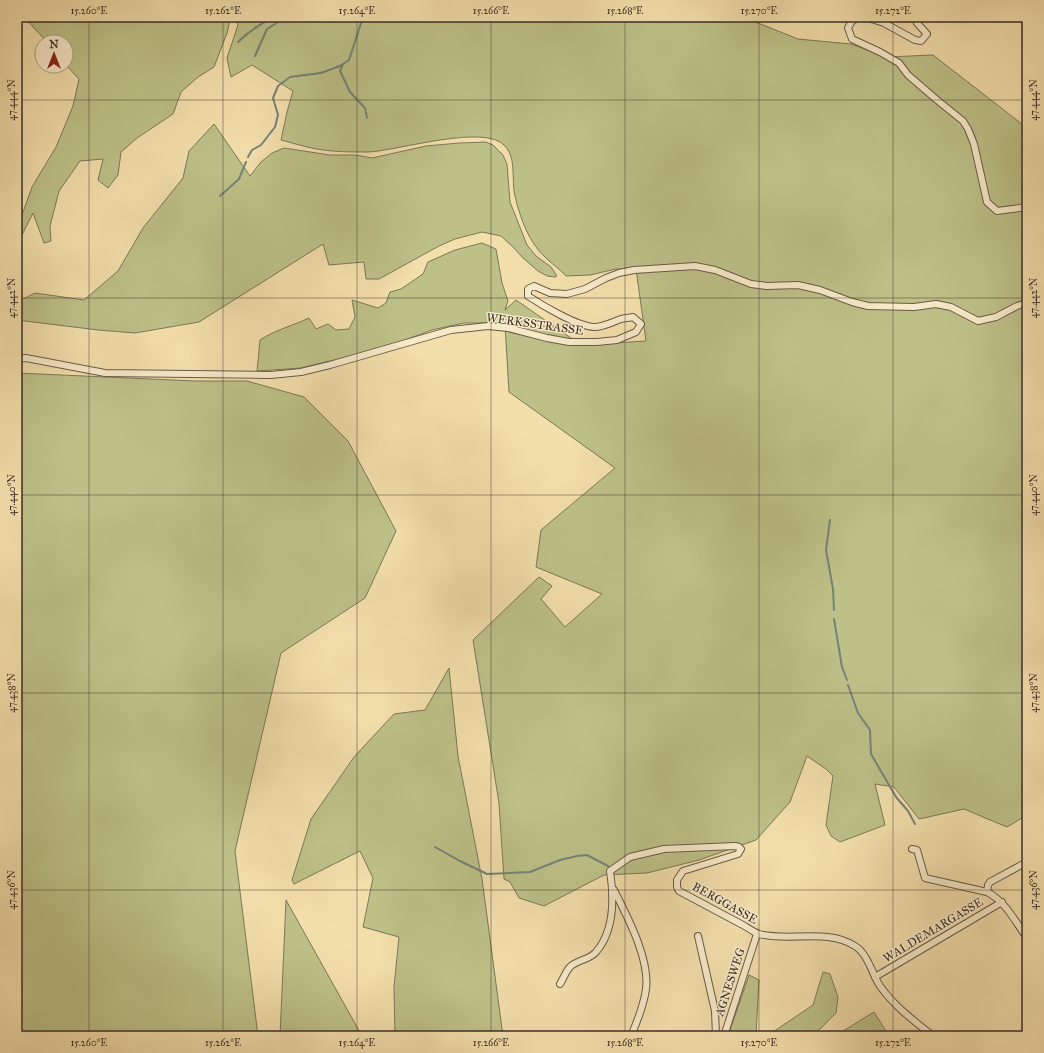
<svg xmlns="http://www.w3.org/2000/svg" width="1044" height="1053" font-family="'IM FELL Great Primer',serif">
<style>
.green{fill:#bdc188;stroke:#7c7858}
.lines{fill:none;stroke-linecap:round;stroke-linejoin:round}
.stream{stroke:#758378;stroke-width:2}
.street-casing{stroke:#6a5a48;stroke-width:8}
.street{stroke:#f7eac9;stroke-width:6}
.rail-casing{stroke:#3c2e27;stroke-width:3.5}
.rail{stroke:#f7eac9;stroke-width:2;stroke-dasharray:6;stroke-linecap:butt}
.ticks{fill:none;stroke:#3c2e27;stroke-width:1;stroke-opacity:0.45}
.labels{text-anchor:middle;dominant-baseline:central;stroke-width:3;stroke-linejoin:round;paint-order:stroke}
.street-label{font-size:12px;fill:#3c2e27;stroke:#f7eac9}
.neatline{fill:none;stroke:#3c2e27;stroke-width:1.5}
.ticks-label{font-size:10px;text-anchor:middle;fill:#3c2e27}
</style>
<rect width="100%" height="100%" fill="#f3dfac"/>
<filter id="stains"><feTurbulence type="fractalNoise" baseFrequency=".005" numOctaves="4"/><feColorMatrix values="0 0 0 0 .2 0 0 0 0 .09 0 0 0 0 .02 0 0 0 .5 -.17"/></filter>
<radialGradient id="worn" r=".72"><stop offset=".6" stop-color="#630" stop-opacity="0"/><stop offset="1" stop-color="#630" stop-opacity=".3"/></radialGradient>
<g class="green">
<polygon points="24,17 224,17 230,21 227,33 214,67 198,77 181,92 173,114 137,138 121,152 118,175 108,188 98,180 103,159 80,161 59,191 50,226 51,241 44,243 33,213 23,233 17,242 17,229 32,187 56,147 73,106 79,79 66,65 66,42 47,42"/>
<path d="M234 17H743L798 39 851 44 887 57 933 55 1027 128V815L1007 827 964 809 919 819 894 787 875 784 885 825 840 842 831 836 826 825 833 776 826 769 807 756 790 802 756 840 699 860 647 873 604 875 544 906 519 898 510 882 504 879 499 803 473 640 539 577 552 586 541 599 565 627 602 594 536 567 541 530 615 468 509 392 505 325 502 323H464L432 330 402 341 351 356 301 368 257 371 260 340C275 330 292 326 309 318L316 329 328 324 336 330 349 329 355 317 352 300 378 308 386 303 390 292 401 289 423 274 428 262 455 250 482 243 496 249 502 283 508 301 505 310 516 300 581 345 646 341 636 269H616L590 275 566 276C560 269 553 265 546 258 529 243 520 218 515 196 511 181 517 159 505 146 485 123 397 151 368 152 352 152 333 152 317 149 305 147 293 143 281 140L287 112 293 91 252 65 231 77 227 58 238 25Z"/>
<polygon points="214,124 250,176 261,162 272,153 284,148 330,155 356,155 372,158 426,146 459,143 486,142 493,145 503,155 507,164 510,202 527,245 536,256 551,267 557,276 555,277 547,276 538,271 523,258 513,247 501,236 482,232 455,239 439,246 379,279 366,279 364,262 329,265 323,244 199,322 135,333 98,330 17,320 17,302 35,293 84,300 118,271 143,228 183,178 189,151"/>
<polygon points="17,373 195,381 247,381 304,397 348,441 396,531 365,598 281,653 235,851 258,1036 17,1036"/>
<polygon points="449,668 458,756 482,879 503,1036 395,1036 394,987 399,937 363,927 373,878 360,851 294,884 292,880 311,819 354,757 394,714 425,710"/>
<polygon points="286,900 362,1036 280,1036"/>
<path d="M823 972 830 974 838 997 836 1013C827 1021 821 1030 811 1036H728L749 975 759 980 756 1034H770L813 1005Z"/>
<polygon points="874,1012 889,1036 835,1036"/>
</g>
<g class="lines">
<g class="stream">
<path d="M238 42C249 31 260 24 274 17"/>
<polyline points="255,56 267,29 286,17"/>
<polyline points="343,64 340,71 350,92 365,108 367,118"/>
<polyline points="248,157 252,150 261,145 275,127 278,115 273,98 278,86 290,77 321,73 340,66 349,60 363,17"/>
<polyline points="220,196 239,179 246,162"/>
<polyline points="830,520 826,550 833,589 834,610"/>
<polyline points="834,619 842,667 847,680"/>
<polyline points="848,685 858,713 870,730 871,754 896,797 908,811 915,824"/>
<polyline points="435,847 460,861 487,874 530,872 560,860 577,856 587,855 608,866"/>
</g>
<defs>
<g id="street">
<polyline points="859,17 852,21 848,28 852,39 880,52 899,63 908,75 937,100 963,121 968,129 974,144 987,202 997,211 1027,207"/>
<polyline points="865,17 884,23 915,40 921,41 927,34 917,23"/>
<path d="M17 359 26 358 105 373 271 375 301 372 330 365 451 330 488 326 508 328 547 338 569 342H597L617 340 636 332 641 324 633 317C629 318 625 318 621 319 612 322 604 327 594 327 577 326 543 306 528 296V289L534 286 550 293 567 294 585 289 606 278 619 273 634 270 695 266 715 270 751 284 767 286 798 285 820 290 852 302 868 306 914 307 936 304 951 307 978 321 996 317 1017 306 1027 303"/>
<path d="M912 849 917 850 925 878 987 892C1005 901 1015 921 1027 938"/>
<path d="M614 890C627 916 650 959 646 989 644 1004 637 1022 631 1036"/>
<polyline points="987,892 988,885 990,882 1027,862"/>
<polyline points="698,936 715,1011 716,1036"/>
<polyline points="875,977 1002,902"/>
<path d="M560 984C563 979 566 972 569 968 575 960 590 960 596 952 615 930 614 897 610 871L630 857 664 849 735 846 739 847 741 849 738 854 683 871 677 880V887L679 891C700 902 720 913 741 924 747 927 753 932 759 934 789 942 827 928 855 946 868 954 872 974 880 986 894 1006 914 1021 933 1036"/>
<polyline points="724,1036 757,934"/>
</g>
</defs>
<use href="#street" class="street-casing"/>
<use href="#street" class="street"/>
<defs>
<polyline id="rail" points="1019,17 1027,24"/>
</defs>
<use href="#rail" class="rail-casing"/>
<use href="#rail" class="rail"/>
</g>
<path class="ticks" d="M89 17V1036M223 17V1036M357 17V1036M491 17V1036M625 17V1036M759 17V1036M893 17V1036M1027 17V1036M17 100H1027M17 298H1027M17 495H1027M17 693H1027M17 890H1027"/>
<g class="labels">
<g class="street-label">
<text transform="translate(535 324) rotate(8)">WERKSSTRASSE</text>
<text transform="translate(725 903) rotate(29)">BERGGASSE</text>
<text transform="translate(933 930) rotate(-31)">WALDEMARGASSE</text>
<text transform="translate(730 982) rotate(-72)">AGNESWEG</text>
</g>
</g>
<rect width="1044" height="1053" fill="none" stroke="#f3dfac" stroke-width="44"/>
<g transform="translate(54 54)"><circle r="19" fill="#f7eac9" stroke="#ac9f88"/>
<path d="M0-3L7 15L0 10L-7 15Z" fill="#8f2418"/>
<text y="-6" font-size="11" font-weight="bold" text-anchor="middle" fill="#3c2e27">N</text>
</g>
<rect x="22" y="22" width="1000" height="1009" class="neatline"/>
<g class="ticks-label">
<text x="89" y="14">15.260°E</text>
<text x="223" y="14">15.262°E</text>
<text x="357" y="14">15.264°E</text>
<text x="491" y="14">15.266°E</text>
<text x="625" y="14">15.268°E</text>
<text x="759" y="14">15.270°E</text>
<text x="893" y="14">15.272°E</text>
<text transform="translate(11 100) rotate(-90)" y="4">47.444°N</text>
<text transform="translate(1033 100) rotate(-90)" y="4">47.444°N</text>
<text transform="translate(11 298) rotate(-90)" y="4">47.442°N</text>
<text transform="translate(1033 298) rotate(-90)" y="4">47.442°N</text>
<text transform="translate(11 495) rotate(-90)" y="4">47.440°N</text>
<text transform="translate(1033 495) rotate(-90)" y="4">47.440°N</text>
<text transform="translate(11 693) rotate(-90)" y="4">47.438°N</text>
<text transform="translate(1033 693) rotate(-90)" y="4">47.438°N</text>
<text transform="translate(11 890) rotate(-90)" y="4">47.436°N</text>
<text transform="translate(1033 890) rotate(-90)" y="4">47.436°N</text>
<text x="89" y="1046">15.260°E</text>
<text x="223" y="1046">15.262°E</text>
<text x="357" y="1046">15.264°E</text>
<text x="491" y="1046">15.266°E</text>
<text x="625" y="1046">15.268°E</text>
<text x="759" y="1046">15.270°E</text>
<text x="893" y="1046">15.272°E</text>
</g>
<rect width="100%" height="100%" filter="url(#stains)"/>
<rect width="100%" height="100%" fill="url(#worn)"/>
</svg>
